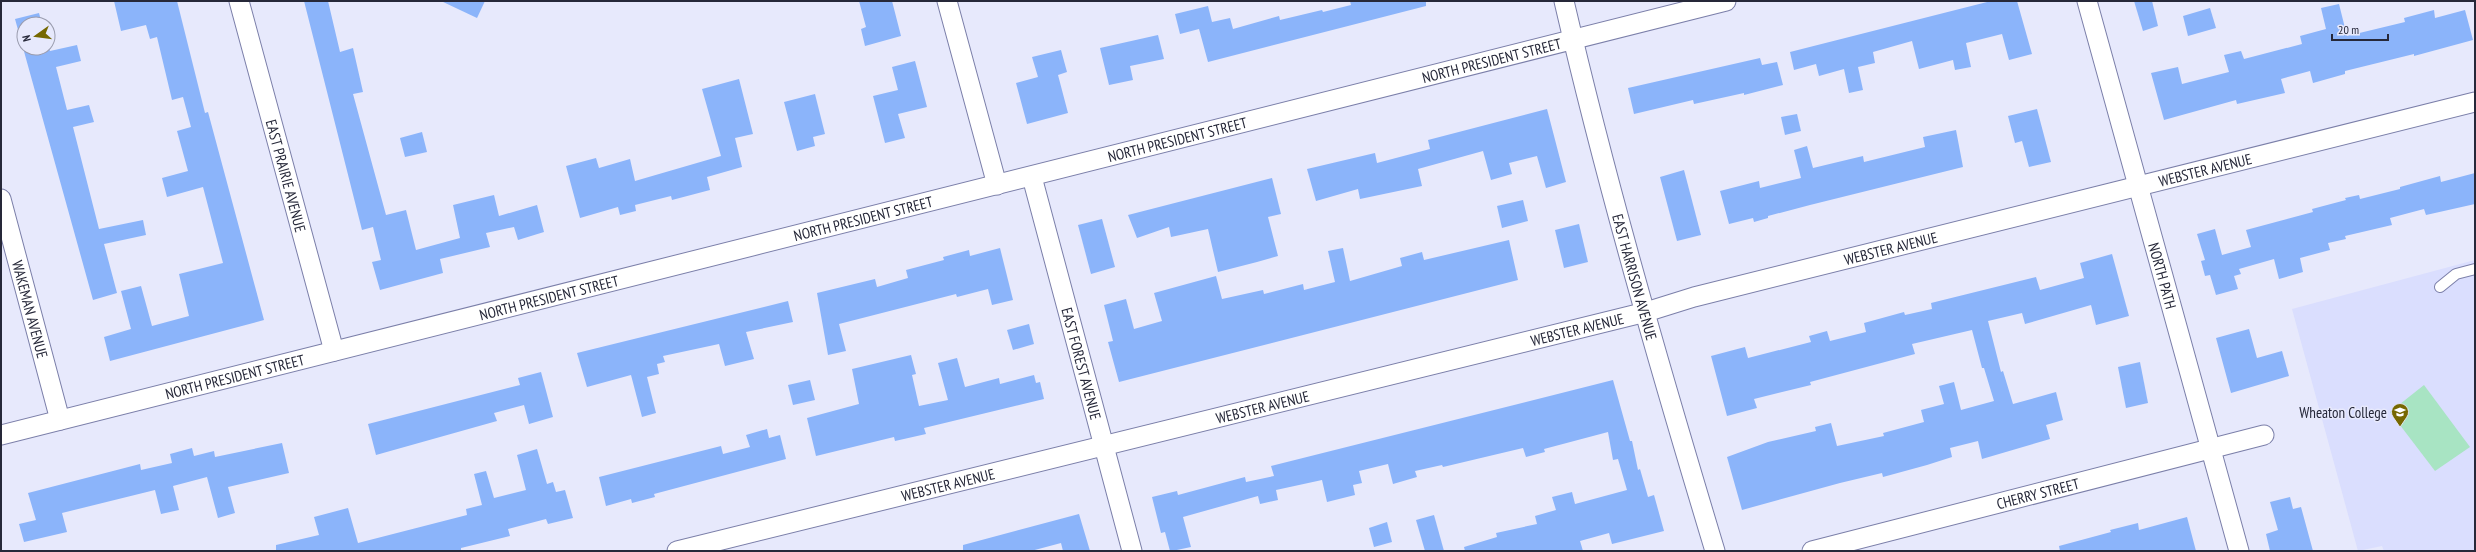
<svg xmlns="http://www.w3.org/2000/svg" width="2476" height="552" font-family="'PT Sans Narrow',sans-serif">
<style>
.built{fill:#dadefe}
.green{fill:#a8e4c3}
.building{fill:#8bb4fa}
.lines{fill:none;stroke-linecap:round;stroke-linejoin:round}
.service-casing{stroke:#7b7fa9;stroke-width:12}
.minor-casing{stroke:#7b7fa9;stroke-width:21}
.service{stroke:#fff;stroke-width:10}
.minor{stroke:#fff;stroke-width:19}
.labels{text-anchor:middle;dominant-baseline:central;stroke-width:3;stroke-linejoin:round;paint-order:stroke}
.street-label{font-size:15px;fill:#262839;stroke:#e7e9fc}
.poi-label{font-size:15px;fill:#262839;stroke:#e7e9fc;text-anchor:end}
</style>
<rect width="100%" height="100%" fill="#e7e9fc"/>
<polygon class="built" points="2475,260 2475,551 2384,551 2382,546 2358,551 2292,309"/>
<polygon class="green" points="2424,385 2470,447 2435,471 2390,412"/>
<g class="building">
<polygon points="114,1 177,1 205,113 208,112 264,320 110,361 104,337 131,329 121,291 141,286 152,326 189,316 179,274 223,263 203,187 167,197 162,178 188,171 177,131 191,127 183,97 172,100 157,37 150,39 146,25 121,31"/>
<polygon points="304,1 328,1 340,52 353,48 363,92 353,94 386,215 406,210 416,250 460,238 453,205 494,195 499,216 537,205 544,232 518,240 514,227 486,233 490,247 440,259 443,273 380,290 372,262 381,260 373,227 362,230"/>
<polygon points="441,1 485,1 477,18"/>
<polygon points="859,1 892,1 901,36 865,46 861,29 866,27"/>
<polygon points="1350,1 1426,1 1426,6 1208,62 1199,29 1180,34 1175,14 1208,6 1212,22 1230,18 1233,29 1279,16 1280,20 1322,10 1323,12 1351,5"/>
<polygon points="1991,1 2017,1 2032,54 2009,60 2002,34 1966,43 1971,67 1955,70 1953,60 1919,69 1912,41 1873,52 1875,63 1858,67 1863,90 1849,93 1844,69 1819,76 1816,64 1794,70 1790,52"/>
<polygon points="2134,1 2152,1 2158,26 2143,31"/>
<polygon points="2339,4 2347,36 2405,22 2404,18 2434,10 2435,18 2465,10 2473,40 2414,56 2414,54 2345,71 2345,74 2313,83 2310,71 2281,79 2285,93 2237,104 2236,100 2164,120 2151,73 2178,67 2182,84 2229,72 2224,55 2241,51 2244,59 2302,44 2300,36 2326,29 2321,8"/>
<polygon points="2210,8 2216,28 2188,36 2183,16"/>
<polygon points="39,13 42,24 24,24 24,48 48,48 48,45 50,51 77,45 81,61 56,67 67,110 89,105 94,122 73,127 99,229 143,220 146,235 104,244 117,293 93,300 15,19"/>
<polygon points="1158,35 1164,59 1130,66 1133,80 1109,85 1100,48"/>
<polygon points="1061,50 1067,72 1058,75 1068,113 1027,124 1016,83 1038,77 1032,57"/>
<polygon points="1760,58 1762,65 1777,62 1783,85 1744,95 1744,93 1694,104 1693,100 1634,114 1628,88"/>
<polygon points="915,61 927,107 898,114 905,138 885,143 873,96 898,90 892,67"/>
<polygon points="739,79 753,134 735,138 742,167 707,177 710,190 672,200 671,196 635,205 636,211 620,215 618,207 580,218 566,166 596,158 599,168 630,159 635,181 721,156 702,89"/>
<polygon points="815,94 825,134 813,137 815,146 797,151 784,102"/>
<polygon points="1547,109 1566,182 1546,188 1537,156 1509,163 1512,174 1491,180 1483,151 1418,169 1422,186 1360,199 1358,189 1316,201 1307,169 1375,153 1377,163 1430,149 1428,140"/>
<polygon points="2037,109 2051,162 2029,167 2022,141 2015,143 2008,116"/>
<polygon points="1797,114 1801,131 1785,135 1781,117"/>
<polygon points="1956,130 1963,167 1810,205 1768,216 1768,218 1754,222 1753,218 1729,224 1720,191 1759,181 1760,188 1801,178 1794,150 1807,146 1813,168 1863,156 1864,162 1925,147 1923,137"/>
<polygon points="422,132 427,152 405,157 400,138"/>
<polygon points="1684,170 1701,235 1677,241 1660,177"/>
<polygon points="2475,173 2475,204 2426,215 2424,209 2390,218 2392,225 2345,236 2346,239 2328,243 2330,250 2300,258 2303,272 2279,279 2274,259 2239,269 2241,274 2234,276 2238,289 2216,295 2210,275 2205,276 2201,261 2205,260 2197,234 2215,229 2222,255 2251,247 2246,230 2313,212 2312,209 2346,200 2345,198 2359,195 2360,199 2400,189 2400,187 2440,176 2441,182"/>
<polygon points="1272,178 1281,214 1268,217 1278,256 1257,262 1218,272 1208,229 1171,237 1169,227 1137,238 1128,215"/>
<polygon points="1523,200 1528,221 1502,228 1497,206"/>
<polygon points="1102,219 1115,267 1091,274 1078,225"/>
<polygon points="1579,224 1588,262 1564,268 1555,230"/>
<polygon points="1509,240 1518,280 1119,382 1108,342 1113,341 1104,305 1126,299 1134,329 1162,321 1154,293 1216,276 1222,299 1263,290 1264,294 1303,284 1304,290 1335,282 1328,251 1343,248 1350,281 1402,266 1400,258 1422,252 1424,260"/>
<polygon points="1000,248 1013,300 992,305 988,289 957,297 956,294 839,324 846,351 828,355 817,293 875,279 877,287 908,278 906,270 944,260 943,257 969,250 970,256"/>
<polygon points="2112,254 2129,316 2096,325 2091,305 2025,324 2022,313 1988,321 2001,372 2003,371 2013,404 2056,392 2063,420 2046,425 2050,439 1982,459 1978,441 1950,448 1952,457 1927,465 1883,477 1882,473 1840,483 1742,510 1727,457 1768,442 1816,431 1815,427 1831,423 1837,446 1884,436 1883,433 1924,422 1921,410 1944,404 1939,386 1954,382 1961,410 1994,401 1984,368 1982,368 1972,330 1912,344 1915,354 1810,382 1811,385 1754,399 1757,408 1727,416 1711,356 1745,347 1748,358 1811,342 1809,336 1827,331 1830,341 1866,332 1864,323 1904,312 1905,315 1932,309 1931,303 2036,277 2040,290 2084,278 2080,263"/>
<polygon points="788,301 793,322 746,332 754,359 725,366 719,344 663,356 665,362 657,364 659,374 647,377 656,413 642,417 631,375 587,387 577,353"/>
<polygon points="1029,324 1034,344 1013,350 1007,330"/>
<polygon points="2249,329 2257,358 2282,351 2289,376 2231,393 2216,338"/>
<polygon points="911,355 916,374 912,375 919,406 948,400 938,363 957,358 965,387 999,378 1000,384 1034,375 1036,383 1040,382 1044,399 924,428 926,434 895,441 894,437 816,456 807,418 859,404 852,369"/>
<polygon points="2140,362 2148,403 2126,408 2118,367"/>
<polygon points="541,372 553,417 529,424 524,405 494,413 497,421 376,455 368,424 520,385 518,378"/>
<polygon points="810,380 815,400 793,405 788,385"/>
<polygon points="1613,380 1630,441 1632,441 1638,470 1640,469 1648,497 1654,495 1664,531 1612,544 1609,533 1580,541 1583,551 1465,551 1464,547 1497,537 1496,533 1537,524 1535,516 1556,510 1552,497 1572,492 1575,504 1627,490 1618,459 1613,460 1608,432 1544,449 1545,452 1526,457 1523,448 1443,467 1442,465 1415,471 1417,477 1393,484 1388,464 1359,471 1362,483 1353,485 1355,495 1327,502 1322,480 1276,490 1278,500 1260,504 1258,496 1183,517 1191,547 1172,551 1170,551 1165,532 1161,533 1152,497 1177,491 1178,495 1245,477 1246,482 1274,476 1271,466"/>
<polygon points="767,429 769,438 780,435 786,459 654,494 655,497 632,503 631,499 606,506 599,477 721,446 723,454 750,447 746,435"/>
<polygon points="282,443 289,473 228,487 235,513 218,518 207,477 173,486 179,510 161,514 155,490 62,513 67,532 24,542 19,524 36,520 28,493 140,464 141,470 172,463 170,454 192,448 194,456 214,451 215,457"/>
<polygon points="537,449 547,484 553,482 556,492 565,490 573,518 548,524 546,519 508,529 510,536 461,548 461,551 276,551 276,545 319,535 314,517 348,508 358,543 467,515 466,509 482,505 474,474 486,471 494,498 526,490 517,455"/>
<polygon points="2290,497 2293,509 2301,507 2313,551 2270,551 2266,534 2278,530 2270,502"/>
<polygon points="1079,514 1090,551 1063,551 1061,543 1031,551 963,551 963,545"/>
<polygon points="1434,515 1444,551 1425,551 1416,520"/>
<polygon points="2187,517 2196,551 2060,551 2059,546 2111,532 2110,530 2138,523 2139,530"/>
<polygon points="1387,522 1392,542 1374,547 1369,528"/>
</g>
<g class="lines">
<defs>
<polyline id="service" points="2440,287 2456,274 2475,269"/>
<g id="minor">
<path id="s1" d="M239 1 334 351"/>
<polyline points="947,1 997,185"/>
<path id="s2" d="M1564 1C1607 186 1660 369 1715 551"/>
<path id="s3" d="M2087 1 2239 551"/>
<path id="s4" d="M1032 177 1132 551"/>
<path id="s5" d="M1 199 60 420"/>
<path id="s6" d="M1 435 1726 1"/>
<path id="s7" d="M677 551 1646 312 1694 297 2475 102"/>
<path id="s8" d="M1812 551 2264 435"/>
</g>
</defs>
<use href="#service" class="service-casing"/>
<use href="#minor" class="minor-casing"/>
<use href="#service" class="service"/>
<use href="#minor" class="minor"/>
</g>
<defs>
<symbol id="university-pin" viewBox="-11 -11 22 30"><path d="M0 17L-7.5 6A9.5 9.5 0 1 1 7.5 6Z" fill="#766800" stroke="#e7e9fc"/><path d="M0-5L7-2L0 1L-7-2ZM-4 1L0 2.5L4 1V4Q0 6-4 4Z" fill="#fff"/></symbol>
</defs>
<g fill-rule="evenodd">
<use href="#university-pin" x="2390" y="402" width="20" height="27"/>
</g>
<g class="labels">
<g class="street-label">
<text stroke="none"><textPath href="#s6" startOffset="1537">NORTH PRESIDENT STREET</textPath></text>
<text stroke="none"><textPath href="#s6" startOffset="1213">NORTH PRESIDENT STREET</textPath></text>
<text stroke="none"><textPath href="#s7" startOffset="1575">WEBSTER AVENUE</textPath></text>
<text stroke="none"><textPath href="#s1" startOffset="181">EAST PRAIRIE AVENUE</textPath></text>
<text stroke="none"><textPath href="#s6" startOffset="889">NORTH PRESIDENT STREET</textPath></text>
<text stroke="none"><textPath href="#s7" startOffset="1251">WEBSTER AVENUE</textPath></text>
<text stroke="none"><textPath href="#s3" startOffset="285">NORTH PATH</textPath></text>
<text stroke="none"><textPath href="#s2" startOffset="285">EAST HARRISON AVENUE</textPath></text>
<text stroke="none"><textPath href="#s6" startOffset="565">NORTH PRESIDENT STREET</textPath></text>
<text stroke="none"><textPath href="#s5" startOffset="114">WAKEMAN AVENUE</textPath></text>
<text stroke="none"><textPath href="#s7" startOffset="927">WEBSTER AVENUE</textPath></text>
<text stroke="none"><textPath href="#s4" startOffset="193">EAST FOREST AVENUE</textPath></text>
<text stroke="none"><textPath href="#s6" startOffset="241">NORTH PRESIDENT STREET</textPath></text>
<text stroke="none"><textPath href="#s7" startOffset="603">WEBSTER AVENUE</textPath></text>
<text stroke="none"><textPath href="#s7" startOffset="279">WEBSTER AVENUE</textPath></text>
<text stroke="none"><textPath href="#s8" startOffset="233">CHERRY STREET</textPath></text>
</g>
<g class="poi-label">
<text x="2387" y="412">Wheaton College</text>
</g>
</g>
<rect width="2476" height="552" fill="none" stroke="#262839" stroke-width="4"/>
<g transform="translate(36 36) rotate(256)"><circle r="19" fill="#e7e9fc" stroke="#9a9cae"/>
<path d="M0-3L7 15L0 10L-7 15Z" fill="#766800"/>
<text y="-6" font-size="11" font-weight="bold" text-anchor="middle" fill="#262839">N</text>
</g>
<path d="M2332 34v6h56v-6" fill="none" stroke="#262839" stroke-width="2"/>
<text x="2338" y="34" font-size="12" fill="#262839" stroke="#e7e9fc" stroke-width="3" paint-order="stroke">20 m</text>
</svg>
